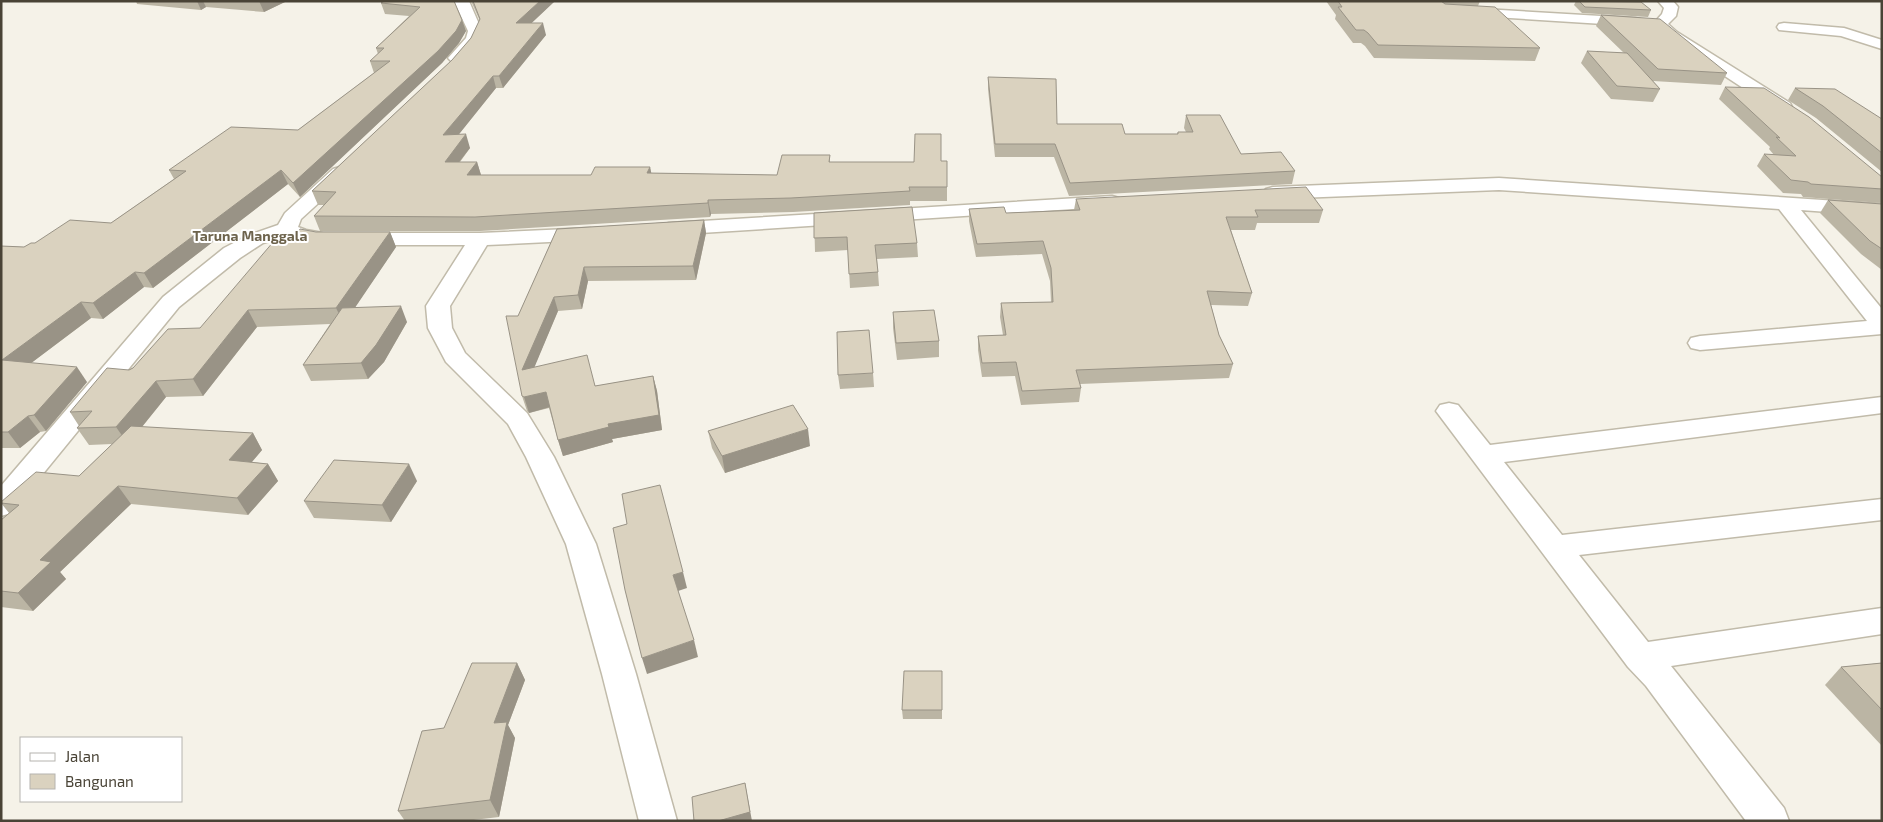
<svg xmlns="http://www.w3.org/2000/svg" width="1883" height="822" font-family="'Exo 2',sans-serif">
<style>
.lines{fill:none;stroke-linecap:round;stroke-linejoin:round}
.minor-casing{stroke:#c1bbaa;stroke-width:3}
.minor{fill:#fff;fill-rule:evenodd}
.wall{fill:#bbb5a4}
.shaded-wall{fill:#999386}
.building{fill:#dad2bf;stroke:#999386}
.labels{text-anchor:middle;dominant-baseline:central;stroke-width:4;stroke-linejoin:round;paint-order:stroke}
.far-quarter-label{font-size:14px;font-weight:bold;fill:#6d634c;stroke:#fff}
</style>
<rect width="100%" height="100%" fill="#f5f2e8"/>
<g class="lines">
<defs>
<g id="minor">
<path d="M454 1H469L482 31C479 44 465 65 451 61L448 58 466 38 468 31Z"/>
<polygon points="1658,1 1673,1 1678,7 1676,16 1668,24 1677,32 1790,103 1792,107 1790,111 1778,111 1667,38 1653,24 1662,14 1664,8"/>
<polygon points="1467,8 1635,18 1640,19 1642,22 1640,25 1635,26 1462,15 1460,12"/>
<polygon points="1784,23 1844,28 1882,40 1882,49 1841,36 1779,30 1777,27 1779,24"/>
<polygon points="340,167 347,169 349,173 347,177 301,219 298,227 306,230 323,233 480,233 590,228 597,230 600,234 597,238 590,240 487,245 450,306 452,328 465,353 527,413 554,457 596,544 636,674 677,821 639,821 602,674 566,544 526,457 508,424 446,362 428,328 426,306 465,245 323,245 301,242 285,236 263,243 240,258 179,307 11,513 1,516 1,486 163,297 224,248 249,235 278,225 285,213 333,169"/>
<polygon points="1499,178 1882,204 1882,216 1801,210 1882,309 1882,334 1700,350 1691,348 1688,343 1691,338 1700,336 1867,321 1779,209 1499,190 1273,199 1266,197 1263,193 1266,189 1273,187"/>
<polygon points="1112,196 1119,198 1122,202 1119,206 669,235 662,233 659,229 662,225 669,223"/>
<polygon points="1882,397 1882,413 1504,462 1562,535 1882,499 1882,520 1579,555 1648,642 1882,608 1882,634 1671,666 1784,808 1789,821 1746,821 1646,686 1628,667 1436,411 1440,405 1449,403 1458,405 1490,445"/>
</g>
</defs>
<use href="#minor" class="minor-casing"/>
<use href="#minor" class="minor"/>
</g>
<g class="wall">
<polygon points="136,1 287,1 264,12 206,7 201,10 137,4"/>
<polygon points="454,1 462,20 466,31 459,43 442,63 300,197 288,184 153,288 144,287 103,319 91,318 31,363 87,382 46,431 40,432 20,448 1,448 1,246 24,247 35,243 111,223 174,179 169,170 298,130 374,73 370,61 378,54 376,48 409,16 385,14 381,3"/>
<polygon points="471,1 555,1 531,23 546,35 503,88 496,88 458,135 470,148 460,162 477,162 481,175 591,175 650,167 651,173 777,175 830,155 830,162 914,162 947,161 947,201 910,201 910,205 793,212 711,214 710,217 480,231 320,231 314,216 324,205 318,205 312,191 452,60 471,38 480,21"/>
<polygon points="1326,1 1480,1 1478,6 1540,48 1535,61 1374,58 1365,46 1361,43 1353,43 1335,19 1336,15"/>
<polygon points="1576,1 1627,1 1651,10 1648,17 1582,13 1574,5"/>
<polygon points="1601,15 1727,73 1721,85 1653,81 1660,89 1653,102 1611,99 1581,63 1587,51 1624,53 1596,26"/>
<polygon points="988,77 1057,124 1125,134 1177,134 1178,132 1186,132 1184,128 1186,115 1241,154 1295,171 1292,184 1069,196 1054,157 995,157 988,89"/>
<polygon points="1725,87 1882,177 1882,203 1803,197 1801,194 1783,193 1757,166 1764,154 1774,155 1769,149 1770,147 1719,99"/>
<polygon points="1795,88 1882,119 1882,172 1816,118 1788,100"/>
<polygon points="1076,199 1323,210 1319,223 1257,223 1255,230 1231,230 1252,293 1248,306 1211,305 1219,335 1233,364 1229,378 1080,384 1081,388 1079,402 1021,405 1015,376 982,377 978,350 978,336 1003,335 1000,317 1001,303 1051,302 1050,281 1042,254 976,257 969,221 969,209 1006,213 1074,210"/>
<polygon points="1828,200 1882,204 1882,270 1861,254 1820,213"/>
<polygon points="814,213 917,243 918,257 877,259 879,286 850,288 848,250 815,252"/>
<polygon points="704,220 706,233 696,280 588,281 582,309 558,311 534,367 596,386 653,376 657,391 662,430 612,439 613,442 563,456 558,440 549,408 529,413 527,411 522,396 518,316 557,229"/>
<polygon points="316,232 390,232 396,247 355,307 407,322 384,362 368,379 311,381 303,365 330,324 257,327 203,396 166,397 142,427 253,433 262,450 252,462 268,464 278,481 248,515 131,504 60,572 66,579 33,611 1,607 1,520 9,513 1,503 1,502 79,476 112,444 89,445 77,428 79,426 70,412 129,370 200,328 290,241"/>
<polygon points="893,312 939,341 939,357 897,360 893,328"/>
<polygon points="873,373 874,387 840,389 838,375"/>
<polygon points="708,431 810,446 725,473 712,448"/>
<polygon points="417,481 391,522 314,518 304,501"/>
<polygon points="517,663 525,680 508,725 515,738 499,817 465,821 405,821 398,811 444,728"/>
<polygon points="1882,663 1882,746 1825,685 1841,667"/>
<polygon points="942,671 942,719 903,719 902,710"/>
</g>
<g class="shaded-wall">
<polygon points="197,1 203,1 206,7 201,10"/>
<polygon points="259,1 287,1 264,12"/>
<polygon points="540,1 555,1 519,35 516,23"/>
<polygon points="462,20 466,31 459,43 442,63 300,197 293,183"/>
<polygon points="543,23 546,35 503,88 499,76"/>
<polygon points="493,76 496,88 448,148 443,135"/>
<polygon points="466,134 470,148 449,175 445,162"/>
<polygon points="477,162 481,175 467,175"/>
<polygon points="650,167 653,181 647,173"/>
<polygon points="281,170 288,184 153,288 144,273"/>
<polygon points="708,200 711,214 710,217 708,203"/>
<polygon points="704,220 706,233 696,280 693,266"/>
<polygon points="390,232 396,247 344,324 336,308"/>
<polygon points="584,267 588,281 582,309 578,295"/>
<polygon points="135,272 144,287 103,319 93,303"/>
<polygon points="554,297 558,311 527,385 522,370"/>
<polygon points="81,302 91,318 14,376 2,360"/>
<polygon points="401,306 407,322 384,362 368,379 361,363"/>
<polygon points="248,310 257,327 203,396 193,379"/>
<polygon points="77,367 87,382 46,431 34,415"/>
<polygon points="653,376 657,391 662,430 612,439 613,442 563,456 558,440"/>
<polygon points="156,381 166,397 128,444 116,427"/>
<polygon points="546,392 550,407 529,413 524,397"/>
<polygon points="28,416 40,432 20,448 8,432"/>
<polygon points="808,429 810,446 725,473 722,456"/>
<polygon points="253,433 262,450 239,477 229,460"/>
<polygon points="268,464 278,481 248,515 237,498"/>
<polygon points="409,464 417,481 391,522 382,505"/>
<polygon points="118,486 131,504 60,572 66,579 33,611 18,593 40,560"/>
<polygon points="683,572 687,588 678,591 673,575"/>
<polygon points="694,640 698,657 647,674 642,658"/>
<polygon points="517,663 525,680 508,725 515,738 499,817 490,800 494,723"/>
<polygon points="745,783 752,821 718,821"/>
</g>
<g class="building">
<polygon points="384,1 454,1 462,20 456,31 438,51 293,183 281,170 144,273 135,272 93,303 81,302 2,360 77,367 34,415 28,416 8,432 1,432 1,246 24,247 31,243 35,243 70,220 111,223 186,171 169,170 231,127 298,130 390,61 370,61 384,48 376,48 420,7 381,3"/>
<polygon points="473,1 540,1 516,23 543,23 499,76 493,76 443,135 466,134 445,162 477,162 467,175 591,175 595,167 650,167 647,173 777,175 782,155 830,155 829,162 914,162 915,134 941,134 941,161 947,161 947,187 909,187 910,191 791,198 708,200 708,203 475,217 314,216 336,192 312,191 452,60 471,38 480,19"/>
<polygon points="1338,1 1441,1 1445,4 1495,7 1540,48 1378,45 1368,33 1364,30 1356,30 1338,7 1342,7"/>
<polygon points="1579,1 1641,2 1651,10 1585,7"/>
<polygon points="1601,15 1660,19 1727,73 1658,69"/>
<polygon points="1587,51 1627,53 1660,89 1617,86"/>
<polygon points="988,77 1056,79 1057,124 1122,124 1125,134 1178,134 1178,132 1193,132 1186,115 1220,115 1241,154 1281,152 1295,171 1070,183 1055,144 995,144"/>
<polygon points="1725,87 1764,88 1809,117 1882,177 1882,189 1811,184 1808,182 1791,180 1764,154 1796,156 1776,137 1780,138"/>
<polygon points="1795,88 1835,89 1882,119 1882,153 1823,106"/>
<polygon points="1306,187 1323,210 1255,210 1258,217 1226,217 1252,293 1207,291 1219,335 1233,364 1076,370 1081,388 1022,391 1016,362 982,363 978,336 1006,335 1001,303 1053,302 1051,268 1043,241 977,244 969,209 1004,207 1006,213 1080,210 1076,199"/>
<polygon points="1828,200 1882,204 1882,249 1870,241"/>
<polygon points="912,207 917,243 875,245 878,272 849,274 847,237 814,238 814,213"/>
<polygon points="704,220 693,266 584,267 578,295 554,297 522,370 587,355 595,386 653,376 659,415 608,424 609,427 558,440 546,392 524,397 522,396 506,316 518,316 557,229"/>
<polygon points="300,229 316,232 390,232 336,308 248,310 193,379 156,381 116,427 77,428 92,411 70,412 107,368 129,370 133,368 168,329 200,328 274,241 290,241"/>
<polygon points="401,306 376,345 361,363 303,365 342,308"/>
<polygon points="934,310 939,341 896,343 893,312"/>
<polygon points="869,330 873,373 838,375 837,332"/>
<polygon points="793,405 808,429 722,456 708,431"/>
<polygon points="131,426 253,433 229,460 268,464 237,498 118,486 40,560 51,562 18,593 1,591 1,520 19,505 1,503 1,502 36,472 79,476"/>
<polygon points="334,460 409,464 382,505 304,501"/>
<polygon points="660,485 683,572 673,575 694,640 642,658 625,590 613,528 627,524 622,494"/>
<polygon points="472,663 517,663 494,723 507,722 490,800 398,811 422,731 444,728"/>
<polygon points="1882,663 1882,710 1841,667"/>
<polygon points="904,671 942,671 942,710 902,710"/>
<polygon points="745,783 750,812 718,821 694,821 692,797"/>
</g>
<g class="labels">
<g class="far-quarter-label">
<text x="250" y="235">Taruna Manggala</text>
</g>
</g>
<rect width="1883" height="822" fill="none" stroke="#494336" stroke-width="5"/>
<rect x="20" y="737" width="162" height="65" fill="#ffffff" stroke="#b6b4af"/>
<rect x="30" y="753" width="25" height="8" fill="#ffffff" stroke="#b6b4af"/>
<text x="65" y="762" font-size="15" fill="#494336">Jalan</text>
<rect x="30" y="774" width="25" height="15" fill="#dad2bf" stroke="#b6b4af"/>
<text x="65" y="787" font-size="15" fill="#494336">Bangunan</text>
</svg>
